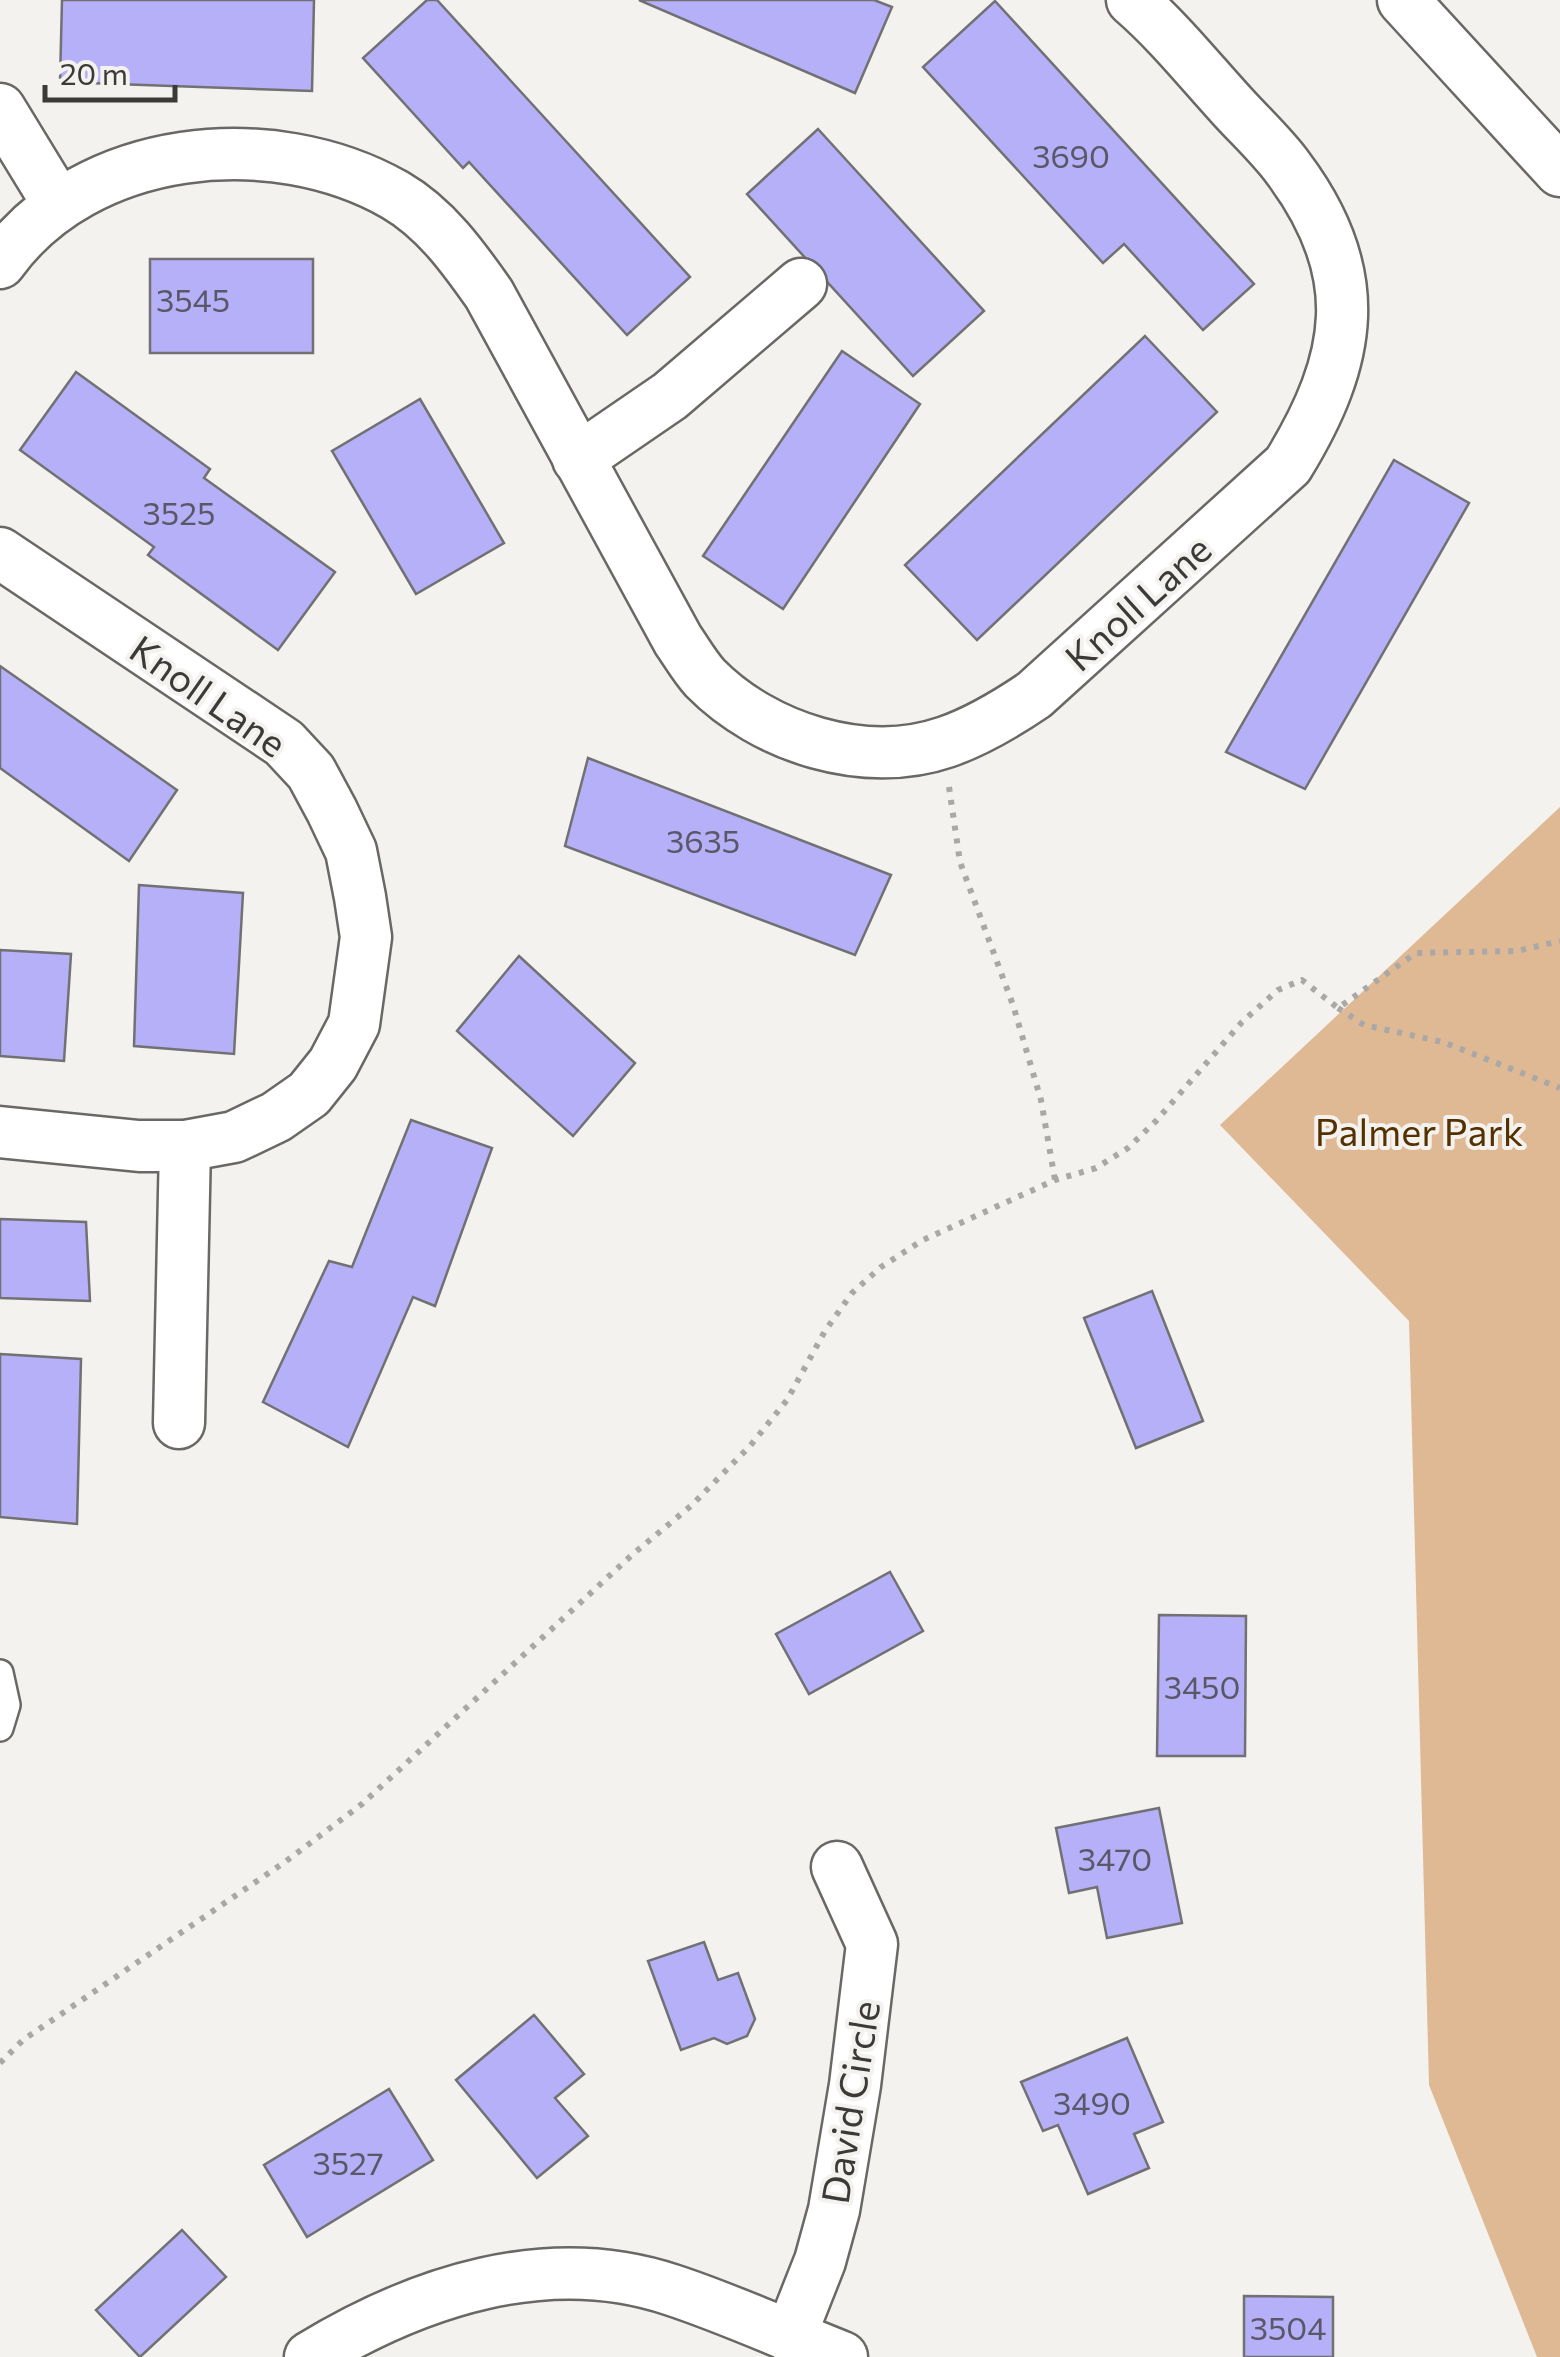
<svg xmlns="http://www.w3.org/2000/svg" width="1560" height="2357" font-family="Commissioner,sans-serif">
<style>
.green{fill:#dfb994}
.building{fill:#b5b0f7;stroke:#717174;stroke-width:2.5}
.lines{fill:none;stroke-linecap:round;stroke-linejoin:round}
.service-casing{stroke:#6a6865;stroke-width:30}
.minor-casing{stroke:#6a6865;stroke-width:55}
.path{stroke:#a9a8a6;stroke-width:6;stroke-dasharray:5 8;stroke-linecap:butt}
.service{stroke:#fff;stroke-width:25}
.minor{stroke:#fff;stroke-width:50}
.labels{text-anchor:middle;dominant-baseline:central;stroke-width:8;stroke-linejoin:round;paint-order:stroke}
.number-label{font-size:32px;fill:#5a5868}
.street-label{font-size:38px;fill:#3b3a39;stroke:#f4f2ef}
.park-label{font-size:38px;fill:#553100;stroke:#f4f2ef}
</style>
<rect width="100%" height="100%" fill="#f4f2ef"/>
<polygon class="green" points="1560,807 1560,2357 1537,2357 1429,2085 1409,1321 1220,1125"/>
<g class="building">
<polygon points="62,0 314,0 312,91 60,82"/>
<polygon points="427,0 437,0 690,277 627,335 469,162 463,168 363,58"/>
<polygon points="639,0 874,0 892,7 855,93"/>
<polygon points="995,1 1254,284 1203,330 1124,244 1103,263 923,67"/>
<polygon points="818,129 984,311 913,376 747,194"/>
<rect x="150" y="259" width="163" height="94"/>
<polygon points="1145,336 1217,412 977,640 905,565"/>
<polygon points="842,351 920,404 783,609 703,556"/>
<polygon points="76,372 210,469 204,478 335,572 278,650 148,555 154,547 20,450"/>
<polygon points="420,399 504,543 416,594 332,451"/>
<polygon points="1394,460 1469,503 1305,789 1226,752"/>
<polygon points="0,666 177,790 129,861 0,768"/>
<polygon points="588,758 891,875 855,955 565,846"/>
<polygon points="139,885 243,893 234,1054 134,1046"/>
<polygon points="0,950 71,954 64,1061 0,1056"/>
<polygon points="519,956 635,1063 573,1136 457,1031"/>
<polygon points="411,1120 492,1148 435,1306 413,1297 348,1447 263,1402 329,1261 352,1267"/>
<polygon points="0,1219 86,1222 90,1301 0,1298"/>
<polygon points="1152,1291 1203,1421 1136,1448 1084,1318"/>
<polygon points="0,1354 81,1359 77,1524 0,1517"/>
<polygon points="890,1572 923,1631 809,1694 776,1634"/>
<polygon points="1159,1615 1246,1616 1245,1756 1157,1756"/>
<polygon points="1159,1808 1182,1923 1107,1938 1097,1887 1069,1893 1056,1828"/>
<polygon points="704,1942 718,1980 738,1973 755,2019 747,2036 727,2044 714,2038 681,2050 648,1961"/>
<polygon points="534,2015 584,2074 555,2098 588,2136 537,2178 456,2080"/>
<polygon points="1127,2038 1163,2122 1134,2134 1149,2168 1088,2194 1058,2125 1043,2131 1021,2082"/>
<polygon points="389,2089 433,2160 307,2237 264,2165"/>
<polygon points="182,2230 226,2277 140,2357 96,2310"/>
<polygon points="1244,2296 1333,2297 1333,2357 1244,2357"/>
</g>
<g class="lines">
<defs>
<polyline id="service" points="0,1673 7,1705 0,1728"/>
<g id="minor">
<polyline points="1403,0 1560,171"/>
<polyline points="0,109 58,204"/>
<path d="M0 263C86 143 272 125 395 195 435 218 463 257 489 294L678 640C687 653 695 667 705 678 764 738 865 770 946 742 978 731 1006 714 1034 695L1288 465C1353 359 1367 273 1288 168 1272 146 1250 126 1232 106 1199 70 1169 32 1132 0"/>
<polyline points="578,459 670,396 801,284"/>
<polyline points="0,553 284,743 311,772 332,811 351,851 360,897 366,937 354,1024 333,1064 309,1094 276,1117 234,1137 185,1146 139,1146 0,1132"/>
<polyline points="179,1423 185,1146"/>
<polyline points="790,2337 820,2261 834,2210 855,2085 872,1944 837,1867"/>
<path d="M310 2357C417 2292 547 2248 672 2290 730 2309 786 2335 842 2357"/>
</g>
</defs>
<use href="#service" class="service-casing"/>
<use href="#minor" class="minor-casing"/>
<g class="path">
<polyline points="949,787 960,862 1013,1005 1041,1100 1055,1180"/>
<polyline points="1338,1008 1364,1025 1443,1042 1560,1088"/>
<polyline points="0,2063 23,2040 285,1862 362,1804 633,1554 692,1505 750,1446 787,1400 825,1331 852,1293 881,1267 923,1240 1055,1180 1096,1168 1128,1148 1156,1121 1242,1022 1278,990 1302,980 1338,1008 1416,953 1517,951 1560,941"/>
</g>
<use href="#service" class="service"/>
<use href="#minor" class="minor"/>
</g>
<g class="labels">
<g class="number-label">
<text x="1071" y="155">3690</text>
<text x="193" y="299">3545</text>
<text x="179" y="512">3525</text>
<text x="703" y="840">3635</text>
<text x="1202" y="1686">3450</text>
<text x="1115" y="1858">3470</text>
<text x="1092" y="2102">3490</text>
<text x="348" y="2162">3527</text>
<text x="1288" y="2327">3504</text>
</g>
<g class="street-label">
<text transform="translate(1137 602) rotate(-42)">Knoll Lane</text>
<text transform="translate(209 695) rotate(35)">Knoll Lane</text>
<text transform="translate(849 2102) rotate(-81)">David Circle</text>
</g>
<g class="park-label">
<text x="1419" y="1130">Palmer Park</text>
</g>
</g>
<path d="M45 85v15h130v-15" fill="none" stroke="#3b3a39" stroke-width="5"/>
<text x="60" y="85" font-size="30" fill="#3b3a39" stroke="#f4f2ef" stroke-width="8" paint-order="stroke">20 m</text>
</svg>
